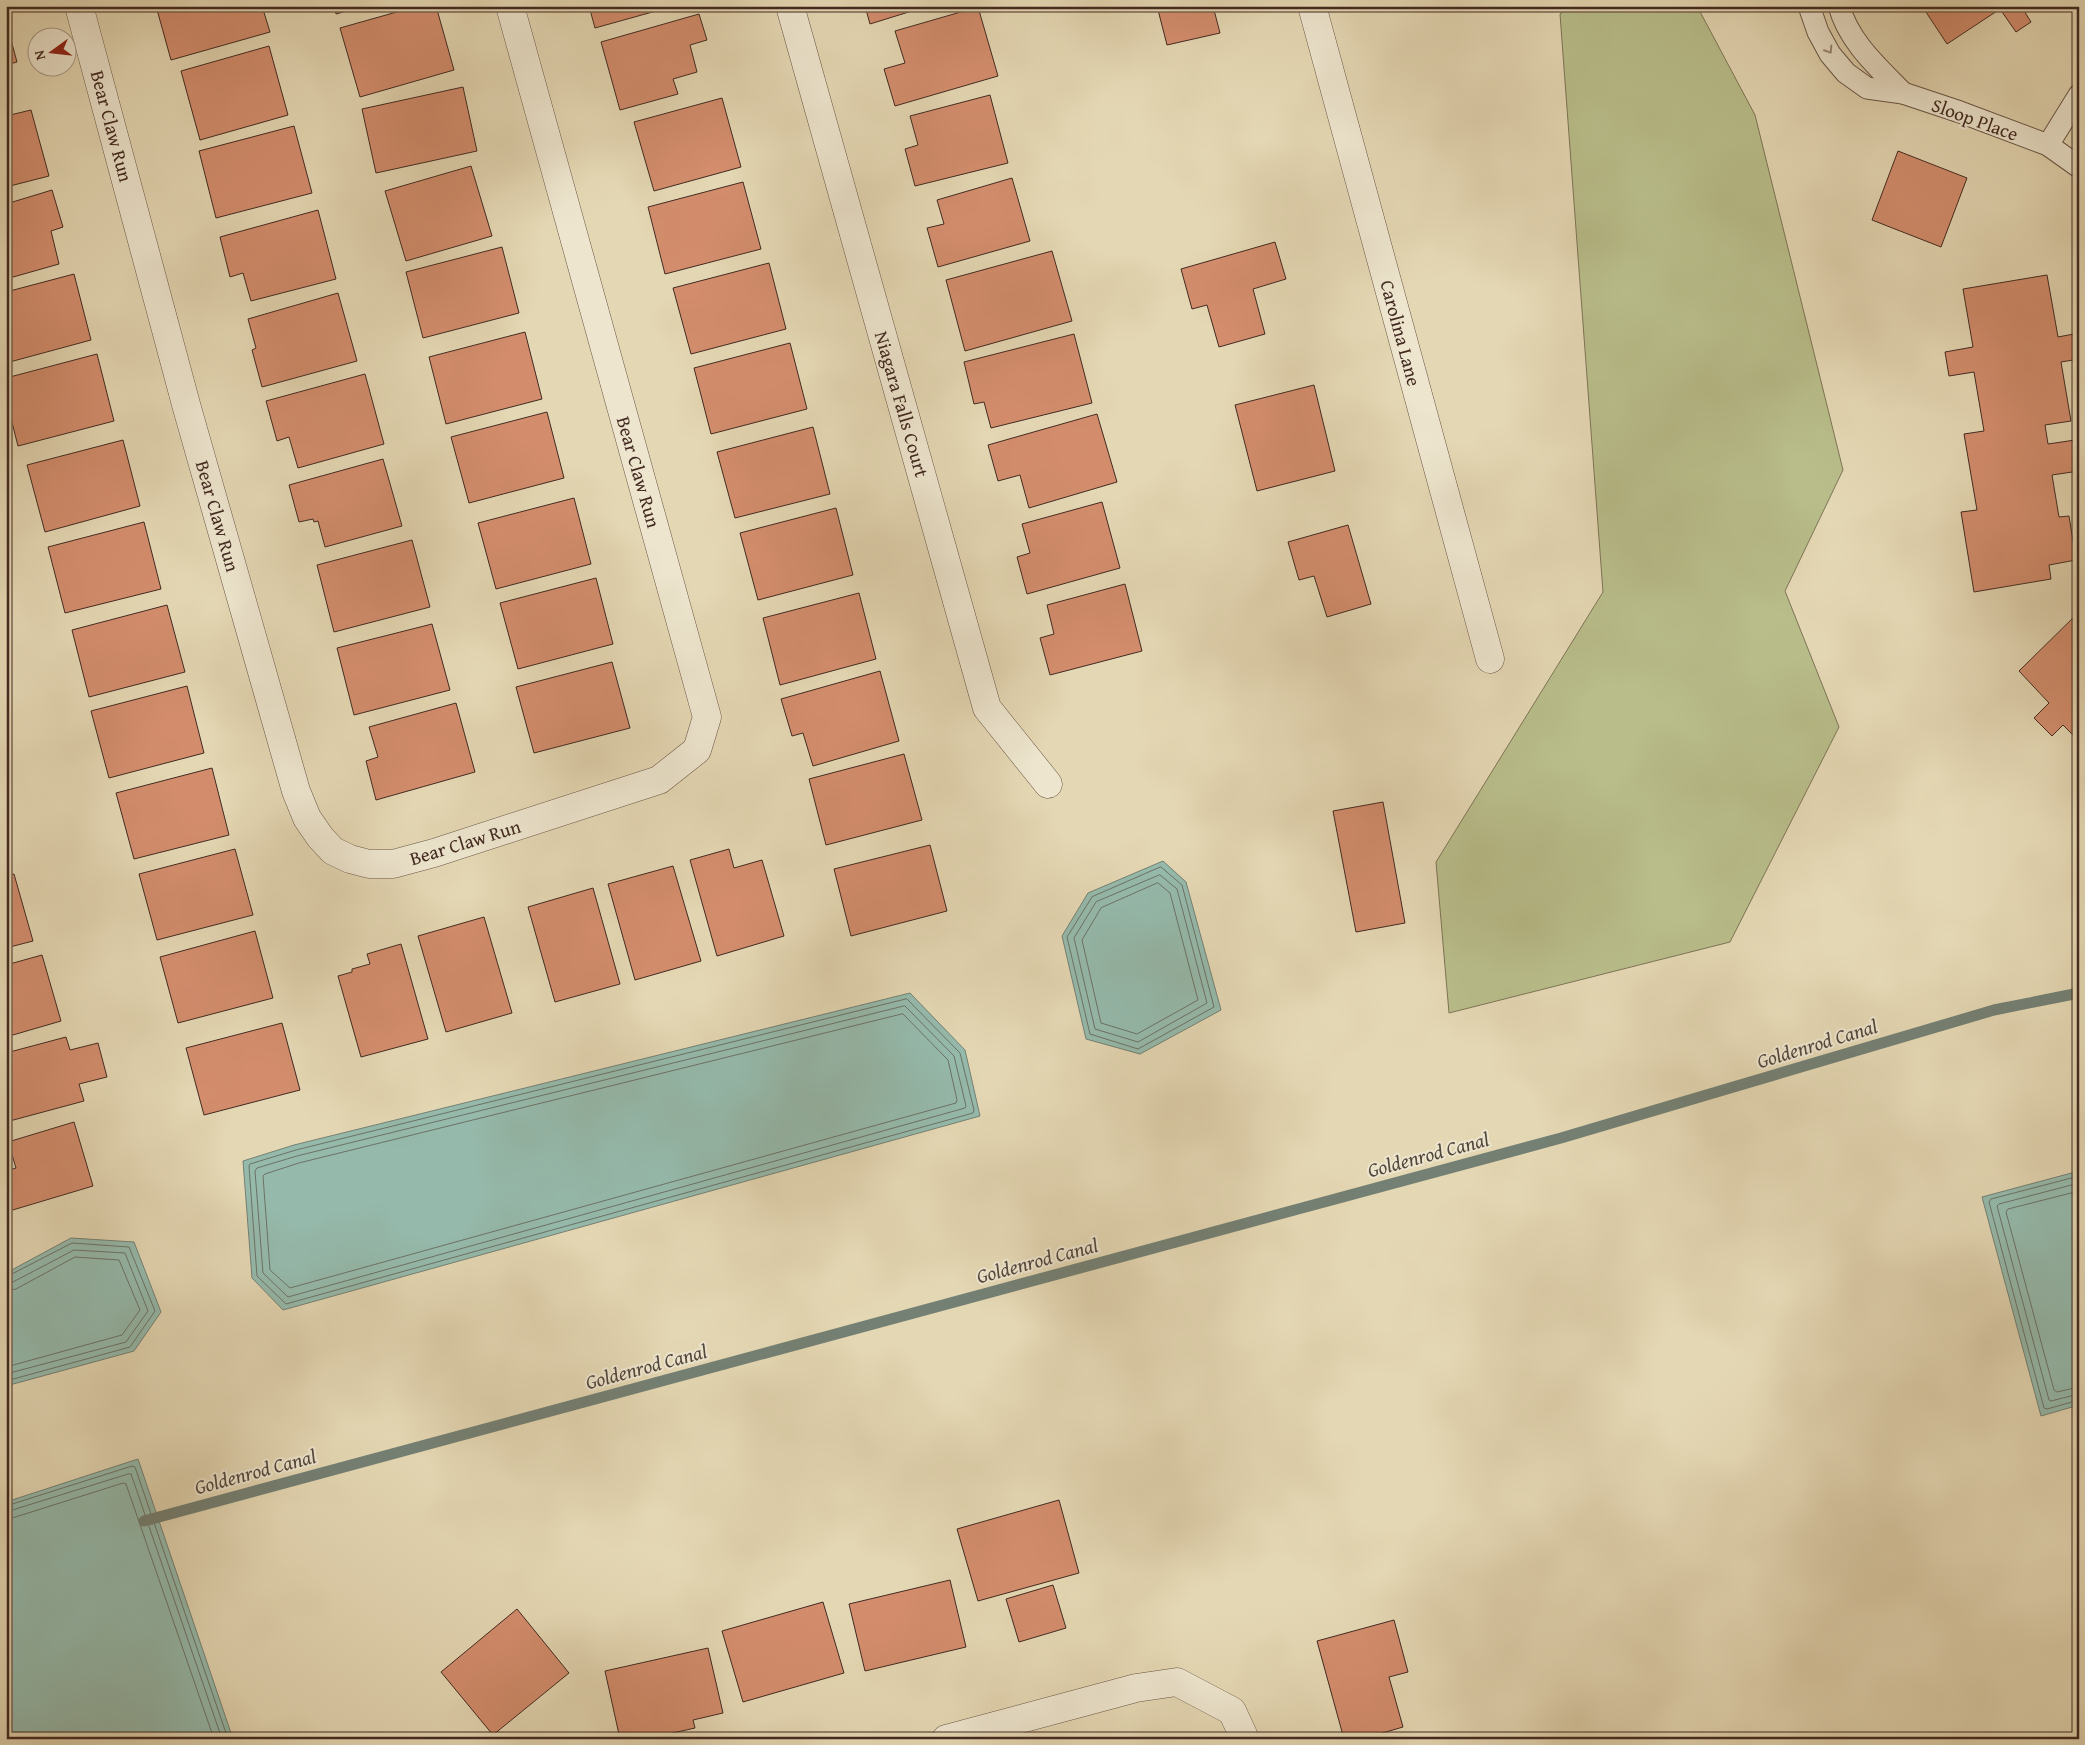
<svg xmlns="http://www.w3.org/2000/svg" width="2085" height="1745" font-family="'Gentium Book Plus',serif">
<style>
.green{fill:#b8bd8a;stroke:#7d7456}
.water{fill:#95baac;stroke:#748074}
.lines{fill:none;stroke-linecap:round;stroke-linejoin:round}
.shore{stroke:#6c7266;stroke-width:1}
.stream{stroke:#748074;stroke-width:11}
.building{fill:#d38d6d;stroke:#422a21}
.lane-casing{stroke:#6a5546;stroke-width:23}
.street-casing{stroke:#6a5546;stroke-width:29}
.lane{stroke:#ede5ce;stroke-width:21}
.street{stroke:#ede5ce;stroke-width:28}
.oneway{stroke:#988878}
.labels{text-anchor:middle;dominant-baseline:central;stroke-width:4;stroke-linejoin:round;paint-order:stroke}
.street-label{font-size:19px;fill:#422a21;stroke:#ede5ce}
.water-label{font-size:20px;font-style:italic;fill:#53473d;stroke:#ede5ce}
</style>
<rect width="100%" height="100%" fill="#e4d7b3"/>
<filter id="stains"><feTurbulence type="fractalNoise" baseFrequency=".004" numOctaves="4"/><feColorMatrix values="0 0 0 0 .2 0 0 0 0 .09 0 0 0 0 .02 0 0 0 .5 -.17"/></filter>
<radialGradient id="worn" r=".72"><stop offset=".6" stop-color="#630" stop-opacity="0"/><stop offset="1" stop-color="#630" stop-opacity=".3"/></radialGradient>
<polygon class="green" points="1572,6 1697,6 1755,115 1843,470 1785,591 1839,727 1730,942 1449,1013 1436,862 1603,592 1560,14"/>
<g class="water">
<polygon points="1163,861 1186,882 1221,1010 1140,1054 1086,1039 1062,936 1088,893"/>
<polygon points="910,993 965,1050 980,1116 283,1310 252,1278 243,1161 294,1145"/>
<polygon points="2079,1171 2079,1405 2041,1416 1982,1197"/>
<polygon points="71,1238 134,1242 161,1312 134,1351 6,1386 6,1273"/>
<polygon points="138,1459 233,1739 6,1739 6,1502"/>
</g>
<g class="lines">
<g class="shore">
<polygon points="1161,867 1182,885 1214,1007 1138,1049 1090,1034 1067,937 1092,897"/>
<polygon points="1160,875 1177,889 1207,1003 1138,1042 1095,1029 1074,938 1096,902"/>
<polygon points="1158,883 1170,893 1198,1000 1137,1034 1101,1023 1082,940 1101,908"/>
<polygon points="907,999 960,1053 974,1110 973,1113 286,1304 257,1276 249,1166 250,1164 296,1150"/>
<polygon points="905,1006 954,1056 966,1106 965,1108 288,1297 263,1273 255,1171 257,1168 297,1156"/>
<polygon points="903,1014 948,1060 957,1100 956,1103 290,1288 270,1270 263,1176 265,1174 299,1163"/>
<polyline points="2079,1176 1991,1199 1989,1202 2044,1408 2047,1409 2079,1400"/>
<polyline points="2079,1183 1999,1204 1997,1206 2049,1400 2051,1401 2079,1394"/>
<polyline points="2079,1191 2008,1209 2006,1212 2054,1390 2057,1392 2079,1387"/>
<polyline points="6,1277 72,1243 129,1247 155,1311 130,1347 6,1381"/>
<polyline points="6,1283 13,1282 74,1250 125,1253 148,1311 126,1342 6,1374"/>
<polyline points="6,1291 16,1289 75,1257 119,1260 140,1310 122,1335 6,1367"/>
<polyline points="6,1506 132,1466 135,1467 228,1739"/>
<polyline points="6,1512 128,1474 131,1474 222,1739"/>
<polyline points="6,1520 123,1483 126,1484 214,1739"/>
</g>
<polyline class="stream" points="144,1521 1561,1138 1994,1010 2079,993"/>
</g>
<g class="building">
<polygon points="156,6 262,6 270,32 171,60"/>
<polygon points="334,6 365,6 336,14"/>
<polygon points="418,6 436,6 454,70 360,97 340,28"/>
<polygon points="589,6 674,6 595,28"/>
<polygon points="865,6 928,6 870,24"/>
<polygon points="1157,6 1213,6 1220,33 1167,45"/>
<polygon points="1922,6 2021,6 2031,22 2016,32 2000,9 1947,44"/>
<polygon points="978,7 998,76 895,106 884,69 905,63 895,31"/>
<polygon points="699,14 707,40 690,45 697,72 673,79 678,94 620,110 601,42"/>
<polygon points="6,29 8,29 17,62 6,65"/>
<polygon points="269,46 288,115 200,140 181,71"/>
<polygon points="6,77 12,100 6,102"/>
<polygon points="463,87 477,151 376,173 362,109"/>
<polygon points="990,95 1008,163 915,186 905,149 918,145 910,116"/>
<polygon points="722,98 741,167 654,191 634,122"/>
<polygon points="31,110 49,176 6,187 6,116"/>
<polygon points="294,126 312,193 216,218 199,151"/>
<polygon points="1898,151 1967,178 1941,247 1872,220"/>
<polygon points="471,166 492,236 406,261 385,191"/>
<polygon points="1012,178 1030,241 938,267 927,228 944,224 937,200"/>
<polygon points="743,182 761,249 665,274 648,207"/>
<polygon points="52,190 63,227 51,231 59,264 6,279 6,204"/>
<polygon points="318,210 336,279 251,301 243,273 230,277 220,237"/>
<polygon points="1275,242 1286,279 1253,289 1265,334 1219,347 1207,305 1192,309 1181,269"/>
<polygon points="502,247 519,313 423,338 406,272"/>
<polygon points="1052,251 1072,321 965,351 946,280"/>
<polygon points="769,263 786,329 691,354 673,288"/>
<polygon points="74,274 91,340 6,363 6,292"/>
<polygon points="2047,275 2058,337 2079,333 2079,359 2061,362 2071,421 2045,425 2048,444 2075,440 2079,471 2052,475 2059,517 2069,516 2076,560 2049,565 2051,579 1974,592 1961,512 1977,510 1964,434 1984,431 1974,372 1949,376 1945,352 1973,347 1963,289"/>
<polygon points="338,293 357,361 262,387 252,350 256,348 248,319"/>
<polygon points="525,332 542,399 446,424 429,357"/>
<polygon points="1074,334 1092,403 991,428 984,402 974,404 964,362"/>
<polygon points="790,343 807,409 711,434 694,368"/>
<polygon points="97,354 114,421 18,446 6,399 6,378"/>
<polygon points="365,374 384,444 298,468 289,437 277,441 266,401"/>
<polygon points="1314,385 1335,471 1257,491 1235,405"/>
<polygon points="547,412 564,478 469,503 451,437"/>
<polygon points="1097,414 1117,482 1029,508 1020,475 998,481 988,445"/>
<polygon points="813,427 830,494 735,518 717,452"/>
<polygon points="123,440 140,506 45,532 27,465"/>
<polygon points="383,459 402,526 325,547 318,521 314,522 313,519 299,522 289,485"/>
<polygon points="574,498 591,564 496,589 478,523"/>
<polygon points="1102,502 1120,568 1027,594 1017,557 1030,553 1022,524"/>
<polygon points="836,508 853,575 758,600 740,533"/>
<polygon points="144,522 161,589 65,613 48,547"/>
<polygon points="1348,525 1371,604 1327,617 1314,576 1299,580 1288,542"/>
<polygon points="412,540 430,607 334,632 317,565"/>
<polygon points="596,578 613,644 518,669 500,603"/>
<polygon points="1125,584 1142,651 1050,675 1040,638 1054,634 1047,605"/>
<polygon points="859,593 876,659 780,685 763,618"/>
<polygon points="167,605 185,672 89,697 72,630"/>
<polygon points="2079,612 2079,741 2063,725 2052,736 2034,718 2049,703 2019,671"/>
<polygon points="432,624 450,690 354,715 337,648"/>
<polygon points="612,662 630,728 534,753 516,687"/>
<polygon points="880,671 899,741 813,766 803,733 792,736 781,699"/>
<polygon points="187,686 204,753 109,778 91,711"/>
<polygon points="456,703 475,772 376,800 366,761 378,757 369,727"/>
<polygon points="904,754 922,820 826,845 809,779"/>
<polygon points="212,768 229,835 134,859 116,793"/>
<polygon points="1383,802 1405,923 1356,932 1333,811"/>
<polygon points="930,845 947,911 851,936 834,869"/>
<polygon points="235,849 253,915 157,940 139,874"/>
<polygon points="729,849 734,868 762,860 784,936 717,956 690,860"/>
<polygon points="673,866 701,961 635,980 608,884"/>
<polygon points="14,874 33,941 6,948 6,876"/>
<polygon points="593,888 620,984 555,1002 528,907"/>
<polygon points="484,917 512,1013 446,1032 418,936"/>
<polygon points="255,931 273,998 178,1023 160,957"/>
<polygon points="401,944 428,1039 361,1057 338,976 352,972 352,969 370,964 367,954"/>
<polygon points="42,955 61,1021 6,1037 6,965"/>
<polygon points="282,1023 300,1090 204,1115 186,1048"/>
<polygon points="66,1037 70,1050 98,1043 107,1077 79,1084 84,1101 6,1122 6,1053"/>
<polygon points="74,1122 93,1186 6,1212 6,1171 16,1168 8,1142"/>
<polygon points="1059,1500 1079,1573 978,1601 957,1529"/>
<polygon points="950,1580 966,1647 865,1671 849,1604"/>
<polygon points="1053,1585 1066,1628 1019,1642 1006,1599"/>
<polygon points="823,1602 844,1673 743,1702 722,1631"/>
<polygon points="517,1609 569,1673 493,1735 441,1672"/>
<polygon points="1394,1620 1408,1672 1389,1677 1403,1727 1362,1739 1344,1739 1317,1641"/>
<polygon points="708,1648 723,1713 693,1720 695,1728 646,1739 620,1739 605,1671"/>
</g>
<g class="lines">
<defs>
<g id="lane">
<polyline points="1809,6 1818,32 1830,54 1846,73 1867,88 1903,93 1960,112 2048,145 2079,167"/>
<path d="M1839 6C1849 42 1877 66 1903 93"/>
<polyline points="2048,145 2079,95"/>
</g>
<g id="street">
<polyline points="79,6 187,408 296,791 307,818 320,837 333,851 350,859 369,864 393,864 434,853 659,780 697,750 707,717 510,6"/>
<polyline points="790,6 987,708 1048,784"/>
<polyline points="1312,6 1490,659"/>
<polyline points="946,1739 1136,1688 1177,1682 1232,1711 1245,1739"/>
</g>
</defs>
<use href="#lane" class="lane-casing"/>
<use href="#street" class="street-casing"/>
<use href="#lane" class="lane"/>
<use href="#street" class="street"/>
</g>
<defs><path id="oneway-chevron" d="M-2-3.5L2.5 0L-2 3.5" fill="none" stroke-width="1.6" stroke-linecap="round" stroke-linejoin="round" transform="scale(1.25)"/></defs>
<use class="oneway" href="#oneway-chevron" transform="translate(1829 50) rotate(57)"/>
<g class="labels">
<g class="street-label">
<text transform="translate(1975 119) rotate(20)">Sloop Place</text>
<text transform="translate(112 126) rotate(75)">Bear Claw Run</text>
<text transform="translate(1401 333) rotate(75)">Carolina Lane</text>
<text transform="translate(902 404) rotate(74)">Niagara Falls Court</text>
<text transform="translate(639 472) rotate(74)">Bear Claw Run</text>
<text transform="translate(218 516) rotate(74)">Bear Claw Run</text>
<text transform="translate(465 842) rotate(-17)">Bear Claw Run</text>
</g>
<g class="water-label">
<text transform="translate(1817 1043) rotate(-17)">Goldenrod Canal</text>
<text transform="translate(1428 1154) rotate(-15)">Goldenrod Canal</text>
<text transform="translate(1037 1260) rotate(-15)">Goldenrod Canal</text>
<text transform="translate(646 1366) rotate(-15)">Goldenrod Canal</text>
<text transform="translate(255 1471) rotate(-15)">Goldenrod Canal</text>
</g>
</g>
<rect width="2085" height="1745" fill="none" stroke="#e4d7b3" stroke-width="25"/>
<rect x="8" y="8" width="2070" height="1730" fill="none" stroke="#422a21" stroke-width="2.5"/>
<rect x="12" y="12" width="2060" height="1720" fill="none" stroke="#422a21"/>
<g transform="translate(52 52) rotate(255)"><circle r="24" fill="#ede5ce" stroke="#a99a89"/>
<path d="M0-4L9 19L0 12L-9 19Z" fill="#8f2418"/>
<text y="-8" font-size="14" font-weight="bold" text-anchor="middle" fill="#422a21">N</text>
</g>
<rect width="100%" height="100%" filter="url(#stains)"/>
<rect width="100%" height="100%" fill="url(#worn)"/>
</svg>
